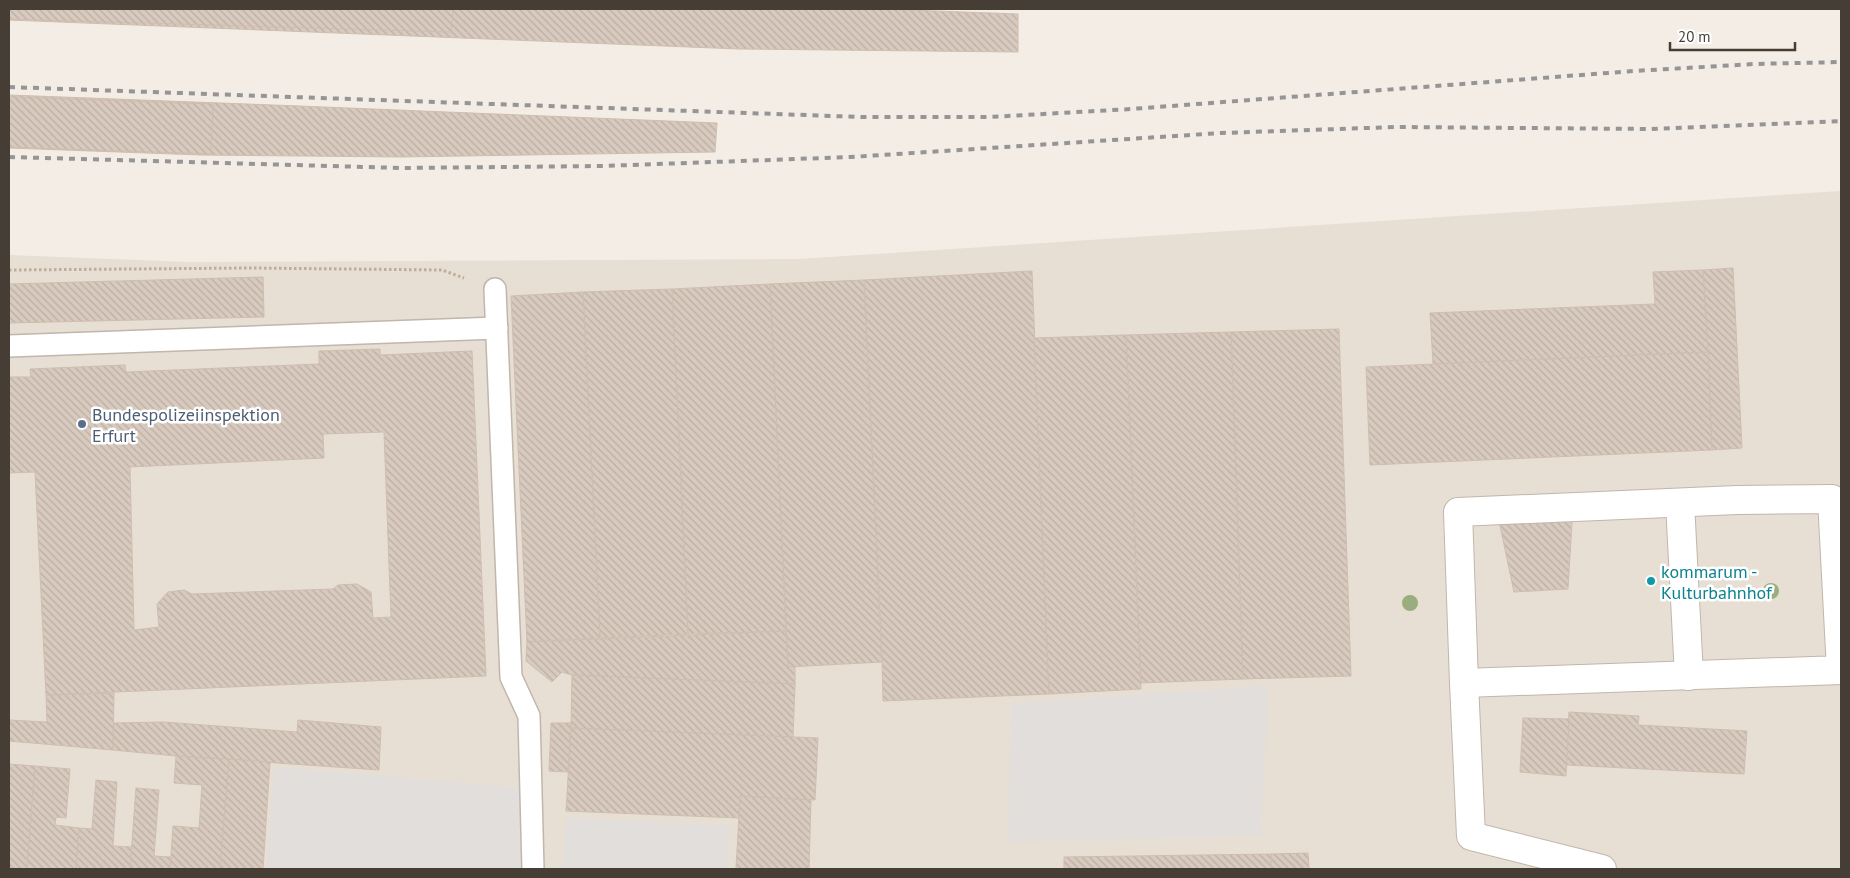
<svg xmlns="http://www.w3.org/2000/svg" width="1850" height="878" font-family="'PT Sans',sans-serif">
<style>
.residential{fill:#e7ded4}
.parking{fill:#e1dedb}
.building{fill:url(#building-back-hatch);stroke:#cfbeae;fill-rule:evenodd}
.lines{fill:none;stroke-linecap:round;stroke-linejoin:round}
.lane-casing{stroke:#c1b6ab;stroke-width:24}
.street-casing{stroke:#c1b6ab;stroke-width:30}
.path{stroke:#c0ad99;stroke-width:3;stroke-dasharray:2.5 2.5;stroke-linecap:butt}
.lane{stroke:#fff;stroke-width:21}
.street{stroke:#fff;stroke-width:28}
.rail{stroke:#959595;stroke-width:4;stroke-dasharray:6 6;stroke-linecap:butt}
.tree{fill:#9aad7e}
.service-dot{fill:#5c6f8a;stroke:#fff;stroke-width:2}
.culture-dot{fill:#0f9aa8;stroke:#fff;stroke-width:2}
.labels{text-anchor:middle;dominant-baseline:central;stroke-width:5;stroke-linejoin:round;paint-order:stroke}
.service-label{font-size:18px;fill:#4e5e75;stroke:#fff;text-anchor:start}
.culture-label{font-size:18px;fill:#0d838f;stroke:#fff;text-anchor:start}
</style>
<defs>
<pattern id="building-back-hatch" width="6" height="6" patternUnits="userSpaceOnUse" patternTransform="scale(1.25)"><rect width="6" height="6" fill="#d8cabe"/><path d="M-1 5l2 2M0 0l6 6M5-1l2 2" fill="none" stroke="#bbaea4"/></pattern>
</defs>
<rect width="100%" height="100%" fill="#f3ede6"/>
<polygon class="residential" points="1841,191 1841,869 9,869 9,255 187,262 799,259"/>
<g class="parking">
<polygon points="1268,686 1261,835 1008,842 1011,704"/>
<polygon points="274,767 521,788 526,869 267,869"/>
<polygon points="566,818 730,826 726,869 563,869"/>
</g>
<g class="building">
<polygon points="9,9 881,9 1018,14 1018,52 739,49 9,20"/>
<polygon points="9,9 453,9 451,32 9,19"/>
<polygon points="9,95 299,106 717,123 715,152 401,157 201,155 9,148"/>
<polygon points="9,97 213,104 211,154 9,147"/>
<polygon points="1733,268 1742,448 1712,450 1703,270"/>
<polygon points="1703,270 1708,352 1433,364 1430,313 1655,304 1653,272"/>
<polygon points="1032,271 1049,694 883,701 882,662 864,280"/>
<polygon points="263,277 264,317 9,323 9,284"/>
<polygon points="864,280 882,662 788,667 770,284"/>
<polygon points="770,284 786,631 688,634 672,289"/>
<polygon points="672,289 688,634 600,638 583,292"/>
<polygon points="583,292 600,638 527,642 511,296"/>
<polygon points="1339,329 1351,676 1243,679 1231,332"/>
<polygon points="1231,332 1243,679 1141,683 1126,335"/>
<polygon points="1126,335 1141,689 1049,694 1034,338"/>
<path d="M380 349V355L472 351 486 676 46 695 35 472 9 473V377H31L30 369 125 365 126 372 319 364V351ZM384 432 391 617 373 618 371 592 357 584 338 585 333 589 192 594 184 590 168 592 157 604 159 627 134 630 130 467 324 458 323 434Z"/>
<polygon points="1708,352 1712,450 1370,465 1366,367"/>
<polygon points="1567,515 1572,522 1568,589 1514,592 1499,521"/>
<polygon points="786,631 788,667 795,666 795,684 572,675 562,672 552,682 526,661 527,642"/>
<polygon points="572,675 795,684 793,737 571,728"/>
<polygon points="114,693 113,750 9,741 9,720 47,722 46,695"/>
<polygon points="1569,712 1639,716 1638,725 1747,731 1744,774 1566,765"/>
<polygon points="1523,718 1569,719 1566,776 1520,772"/>
<polygon points="298,720 381,727 379,770 176,756 113,750 114,723 164,722 297,732"/>
<polygon points="551,723 571,723 568,772 549,771"/>
<polygon points="571,728 818,738 815,800 740,796 739,818 566,811"/>
<polygon points="176,756 229,759 220,869 170,869 173,826 199,828 202,785 174,783"/>
<polygon points="229,759 270,762 263,869 220,869"/>
<polygon points="9,764 35,766 27,869 9,869"/>
<polygon points="35,766 70,769 66,818 56,817 55,825 79,828 76,869 27,869"/>
<polygon points="96,780 117,782 113,846 132,847 130,869 76,869 79,828 92,829"/>
<polygon points="136,788 159,790 154,856 171,857 170,869 130,869"/>
<polygon points="740,796 811,800 809,869 736,869"/>
<polygon points="1308,853 1309,869 1271,869 1271,854"/>
<polygon points="1271,854 1271,869 1064,869 1064,857"/>
</g>
<g class="lines">
<defs>
<g id="lane">
<polyline points="495,289 511,677 529,716 533,869"/>
<polyline points="9,346 497,328"/>
</g>
<g id="street">
<polyline points="1680,503 1689,676"/>
<polyline points="1464,683 1841,670 1832,499 1737,500 1458,512 1464,683 1471,836 1602,869"/>
</g>
</defs>
<use href="#lane" class="lane-casing"/>
<use href="#street" class="street-casing"/>
<polyline class="path" points="9,270 250,268 442,270 464,278"/>
<use href="#lane" class="lane"/>
<use href="#street" class="street"/>
<g class="rail">
<polyline points="9,87 861,117 990,117 1131,109 1634,71 1754,64 1841,62"/>
<polyline points="9,157 402,168 603,166 851,157 1221,133 1396,127 1651,129 1841,121"/>
</g>
</g>
<g class="tree">
<circle cx="1771" cy="591" r="8"/>
<circle cx="1410" cy="603" r="8"/>
</g>
<circle class="service-dot" cx="82" cy="424" r="5"/>
<circle class="culture-dot" cx="1651" cy="581" r="5"/>
<g class="labels">
<g class="service-label">
<text x="92" y="414">Bundespolizeiinspektion<tspan x="92" dy="21">Erfurt</tspan></text>
</g>
<g class="culture-label">
<text x="1661" y="571">kommarum -<tspan x="1661" dy="21">Kulturbahnhof</tspan></text>
</g>
</g>
<rect width="1850" height="878" fill="none" stroke="#463d35" stroke-width="20"/>
<path d="M1670 42v8h125v-8" fill="none" stroke="#463d35" stroke-width="2.5"/>
<text x="1678" y="42" font-size="15" fill="#463d35" stroke="#ffffff" stroke-width="4" paint-order="stroke">20 m</text>
</svg>
